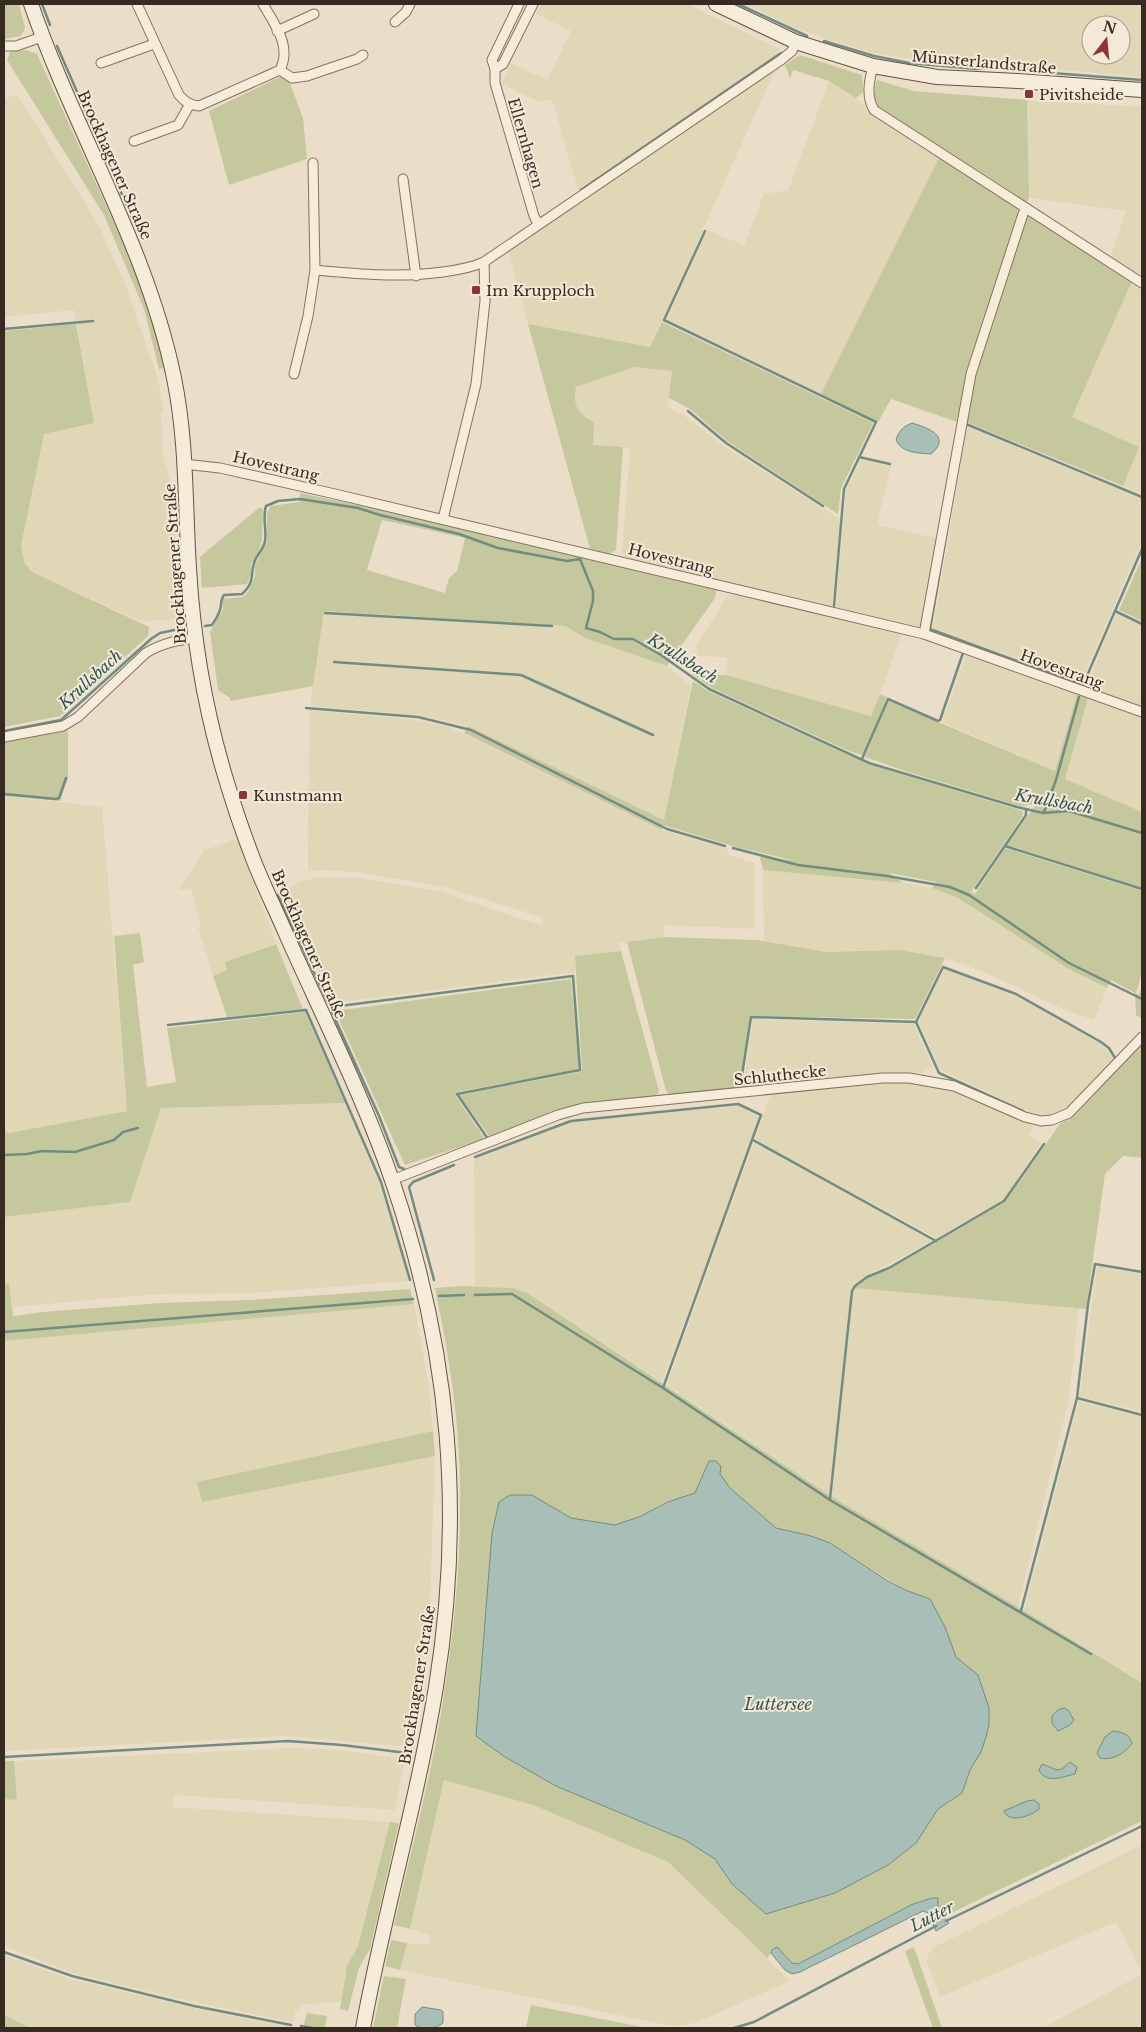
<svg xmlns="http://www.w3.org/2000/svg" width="1146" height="2032" font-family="'Libre Baskerville',serif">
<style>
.farmland{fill:#e0d7b6;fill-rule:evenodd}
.green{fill:#c5c89c;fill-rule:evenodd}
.water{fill:#a8bfb7;stroke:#708d84}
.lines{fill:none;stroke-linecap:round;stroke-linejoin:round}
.stream{stroke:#708d84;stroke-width:2.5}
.minor-casing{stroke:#85715e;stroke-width:11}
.secondary-casing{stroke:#675241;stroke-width:16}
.minor{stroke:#f6ecda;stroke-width:9}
.secondary{stroke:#f6ecda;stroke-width:14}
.poi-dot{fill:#8f3339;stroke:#f3e9d7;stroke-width:2}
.labels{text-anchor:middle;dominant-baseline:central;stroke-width:4;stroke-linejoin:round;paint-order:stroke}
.street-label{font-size:15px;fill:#372a21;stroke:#f3e9d7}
.poi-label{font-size:15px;fill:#372a21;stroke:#f3e9d7;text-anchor:start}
.water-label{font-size:16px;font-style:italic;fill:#315551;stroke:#f3e9d7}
</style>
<rect width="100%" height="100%" fill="#ebdec8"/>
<g class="farmland">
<polygon points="541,4 687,4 779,49 771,59 578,191 552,99 539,102 501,84 511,63 547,80 571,31 536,14"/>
<path d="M746 4H1142V77L1053 69 1001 62 955 64 910 59 874 53 823 38 786 24ZM1091 25H1121V55H1091Z"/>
<polygon points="776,68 650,347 528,324 508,250"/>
<polygon points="829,81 856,98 870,113 939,158 821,394 667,319 707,230 744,245 764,194 788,190"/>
<polygon points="17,94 97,222 126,286 158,379 164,412 161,413 163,455 170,480 182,618 150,621 135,619 31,572 25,564 21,546 44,433 94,423 74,310 4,317 4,99"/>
<polygon points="1027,100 1142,107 1142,276 1111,256 1126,211 1029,198"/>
<polygon points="1132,281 1142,288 1142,494 1123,486 1138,447 1072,418"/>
<polygon points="634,367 672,371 668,408 682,414 724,446 840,519 832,607 626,558 622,552 630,450 623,447 593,445 594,423 580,414 574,401 576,387"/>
<polygon points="967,427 1142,499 1142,542 1081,682 933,628"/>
<polygon points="861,459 891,466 877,525 937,538 922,629 836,608 846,490"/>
<polygon points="733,593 902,634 872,716 726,675 727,657 697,656 696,645 727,597"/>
<polygon points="324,611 565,626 585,638 667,666 691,686 664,820 468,726 418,715 310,706"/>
<polygon points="1116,614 1142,626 1142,706 1086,686"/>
<polygon points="966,655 1077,694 1055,771 942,722"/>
<polygon points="1088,699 1142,718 1142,812 1065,779"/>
<polygon points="309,710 416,720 449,727 662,830 727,849 729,855 755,863 755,929 663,925 664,937 619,943 621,951 575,956 575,972 333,1003 283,891 299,882 320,877 354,877 442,892 543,926 542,917 445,887 355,872 321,870 308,871"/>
<polygon points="4,796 102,807 127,1111 9,1133 4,1132"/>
<polygon points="237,839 276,943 225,962 228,970 213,976 198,927 201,926 191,888 179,890 204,850"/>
<polygon points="763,870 903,883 933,888 958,898 1067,968 1107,988 1094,1020 1067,1011 984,972 945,958 900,950 826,952 764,942"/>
<polygon points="944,968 1015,996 1100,1043 1107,1049 1114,1060 1066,1109 1052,1115 1042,1116 1030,1112 940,1070 918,1021"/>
<polygon points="753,1019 914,1024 933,1067 920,1073 882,1074 743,1089"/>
<polygon points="909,1082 930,1084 953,1090 1035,1126 1029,1135 1041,1143 1004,1200 936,1238 755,1140 770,1095 882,1083"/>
<polygon points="345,1103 378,1180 403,1257 409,1281 249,1293 160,1294 12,1307 9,1283 4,1285 4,1217 130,1202 161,1108"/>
<polygon points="738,1106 760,1118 662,1382 529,1294 513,1288 475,1287 474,1159 572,1122"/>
<polygon points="754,1142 932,1241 866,1276 851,1287 829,1495 667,1385"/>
<polygon points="1097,1266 1142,1274 1142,1412 1080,1396"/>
<polygon points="855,1288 1079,1308 1069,1398 1018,1607 832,1497 853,1292"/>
<polygon points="414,1304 429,1386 433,1431 197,1482 202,1502 435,1456 430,1604 419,1681 407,1747 288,1736 4,1751 4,1443 7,1429 4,1429 4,1341"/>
<polygon points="1079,1401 1142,1417 1142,1683 1024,1611"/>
<polygon points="292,1748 341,1750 405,1759 395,1810 173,1795 173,1807 390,1822 358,1946 347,1967 341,2002 309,2004 302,2006 296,2011 292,2022 193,2002 72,1973 4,1946 4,1799 17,1799 14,1761"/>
<polygon points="444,1780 533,1805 668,1862 790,1981 695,2023 672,2026 400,1970 407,1943 429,1945 431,1936 410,1929"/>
<polygon points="1142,1845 1142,2028 1043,2028 1142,1974 1116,1922 940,1997 926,1960 932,1948"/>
<polygon points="4,1955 70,1979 194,2008 292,2028 30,2028 4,2015"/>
</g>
<g class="green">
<polygon points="4,4 19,4 25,28 21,36 4,39"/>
<polygon points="26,50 37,54 131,260 149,308 164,368 159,369 144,309 104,215 7,60 10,52"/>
<polygon points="800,55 862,75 863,92 856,98 829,81 793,70 790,79 785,65"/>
<polygon points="280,77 288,78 303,118 307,159 229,185 209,111"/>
<polygon points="877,80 914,91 1027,100 1029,198 1026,203 877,107 873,95"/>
<polygon points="939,158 1018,208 1016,220 966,372 957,422 891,399 878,422 821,394"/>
<polygon points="1030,214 1132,281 1072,417 1139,447 1123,486 966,422 975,376 1025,215"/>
<path d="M662 322 873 423 841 488 838 514 727 441 690 409 669 398 672 371 634 367 576 387C573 407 577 412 594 423L593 445 623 447 616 550 609 554 590 549 528 324 650 347Z"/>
<polygon points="76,324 94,423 44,434 21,546 25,564 32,572 149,627 148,636 60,716 4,727 4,331"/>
<path d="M300 493 441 522 717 589 715 598 667 666 585 638 565 626 324 611 313 686 230 701V698L218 690 210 632 223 609V599L243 597 248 592 255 576V565L267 542V513L271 506 299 502ZM382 520 465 538 457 571 449 578 445 593 367 570Z"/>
<polygon points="260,507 263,509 262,540 258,554 251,563 251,574 247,584 202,588 200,557"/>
<polygon points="1142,558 1142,621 1119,610"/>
<polygon points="692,674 726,675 871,716 880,694 887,697 863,755 851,752 710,687"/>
<polygon points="693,681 708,691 868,764 1023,811 1022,817 971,892 975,894 1005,848 1142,891 1142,972 1136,993 1139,995 1142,986 1142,1019 1136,1015 1135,993 1111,980 1107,988 1067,968 958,898 932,888 936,882 889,873 903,883 763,870 760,857 792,860 736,847 663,825 662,830 464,733 468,726 664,820"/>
<polygon points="1077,694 1088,699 1065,779 1142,812 1142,888 1007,845 1036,804 1020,806 908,772 865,757 888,701 1055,771"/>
<polygon points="68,731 68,779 60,801 4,796 4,742"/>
<polygon points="140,933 144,962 133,965 147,1087 176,1082 167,1028 305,1012 345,1103 161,1108 130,1202 4,1217 4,1132 9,1133 127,1111 114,936"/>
<polygon points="664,937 756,940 826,952 900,950 945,958 915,1019 750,1016 739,1088 671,1095 666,1091 627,942"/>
<polygon points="276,944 303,1009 227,1017 213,976 227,970 225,962"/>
<polygon points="621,951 659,1091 655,1098 569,1107 556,1111 490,1137 459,1095 580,1072 582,1070 575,956"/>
<polygon points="571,979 579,1066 577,1070 457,1092 455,1095 485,1139 405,1165 335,1011"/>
<polygon points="1142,1044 1142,1158 1123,1156 1105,1174 1086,1309 855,1288 867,1278 890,1269 1005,1202 1060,1124 1074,1116"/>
<polygon points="9,1283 13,1316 44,1312 160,1303 249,1300 410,1289 414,1304 4,1341 4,1285"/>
<path d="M463 1286 513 1288 529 1294 829 1495 1018 1607 1142 1683V1821L943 1917 932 1898 913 1904 798 1964 792 1963 777 1947 772 1950 771 1953 767 1958 668 1862 533 1805 444 1780 410 1929 394 1925C412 1846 434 1767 445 1687 455 1623 461 1557 460 1491 460 1422 449 1355 435 1288ZM709 1461 721 1466 720 1474 730 1488 776 1528 811 1536 830 1543 905 1590 945 1627 956 1657 978 1675 981 1752 970 1770 962 1793 938 1809 916 1842 732 1884 715 1859 685 1840 556 1786 532 1495 571 1518 615 1525 639 1517 668 1502 695 1493Z"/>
<polygon points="433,1431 435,1456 202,1502 197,1482"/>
<polygon points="4,1761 14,1761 17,1800 4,1799"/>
<polygon points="390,1822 399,1823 370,1949 359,1968 348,2011 340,2009 347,1966 358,1946"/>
<polygon points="391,1940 407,1943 400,1970 385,1966"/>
<polygon points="914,1947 942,2028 933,2028 905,1951"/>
<polygon points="384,1976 406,1979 397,2028 373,2028"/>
<polygon points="531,2005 647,2028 526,2028"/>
<polygon points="307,2013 327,2016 325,2028 303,2028"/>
<polygon points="4,2015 30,2028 4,2028"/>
</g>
<g class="water">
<path d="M912 423C928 428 952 436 931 454 918 453 902 453 896 440 899 430 903 427 912 423Z"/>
<polygon points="709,1461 716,1461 721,1466 720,1474 730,1488 776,1528 811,1536 830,1543 888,1581 905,1590 930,1599 945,1627 956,1657 978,1675 989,1708 989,1725 986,1737 981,1752 970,1770 962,1793 938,1809 916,1843 888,1865 835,1893 766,1914 732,1884 715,1859 685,1840 556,1786 505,1757 476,1736 492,1533 499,1502 510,1495 532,1495 571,1518 615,1525 639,1517 668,1502 695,1493"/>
<polygon points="1064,1708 1068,1710 1074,1720 1070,1725 1058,1731 1052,1723 1052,1716 1058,1710"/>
<path d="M1113 1731C1122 1732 1129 1734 1132 1743 1126 1753 1112 1761 1100 1758L1097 1753 1105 1737Z"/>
<path d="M1070 1762 1077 1767 1075 1774C1062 1777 1046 1784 1039 1770L1042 1764 1057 1770 1062 1769Z"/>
<path d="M1034 1800 1039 1804V1809C1031 1816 1009 1824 1004 1811L1027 1801Z"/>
<polygon points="932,1898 938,1898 938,1911 949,1923 936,1931 928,1913 923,1911 800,1972 792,1974 785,1970 771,1953 772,1950 777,1947 792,1963 798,1964 913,1904"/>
<path d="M422 2007 441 2010 443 2012V2023C435 2029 424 2031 415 2025V2014Z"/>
</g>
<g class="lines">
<g class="stream">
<polyline points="42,4 50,25"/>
<polyline points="738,4 807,36"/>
<polyline points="824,41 874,56 909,63 977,69 1001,66 1052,73 1142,80"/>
<polyline points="57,46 134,222"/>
<polyline points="581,190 781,53"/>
<polyline points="705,231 664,320 876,422 844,489 834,606"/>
<polyline points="4,329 93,321"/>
<polyline points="688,411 726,443 823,506"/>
<polyline points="965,426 966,424 1142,497"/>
<polyline points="859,457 890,464"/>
<polyline points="947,530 930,629 1083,685"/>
<polyline points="1115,611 1142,549"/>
<polyline points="325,613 552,626"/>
<path d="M205 626 212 625C215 621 218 616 220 610 222 604 220 600 224 595L242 594C257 581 249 570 256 558 259 553 264 548 265 541 267 529 262 518 266 506L278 501 300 499 358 508 380 515 459 534 498 548 567 561 580 559 593 591V601L586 628 600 632 614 639H633L661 655 709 689 869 763 1017 807 1043 813 1069 811 1142 833"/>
<polyline points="334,662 521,675 653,735"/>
<polyline points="1083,685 1115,611 1142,624"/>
<polyline points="306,708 418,717 471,730 667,829 725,846"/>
<polyline points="4,731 61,720 151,639 160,633 184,628"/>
<polyline points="862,759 888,699 938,721 940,720 963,653"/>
<polyline points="4,794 56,799 59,798 66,778"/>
<polyline points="1044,812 1056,780 1079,697"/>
<polyline points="1005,846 1142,889"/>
<polyline points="733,848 798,865 887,876 950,887 969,895 1069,963 1142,999"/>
<polyline points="976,888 1026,815 1026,810"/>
<polyline points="278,895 328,1003 334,1007 332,1012 379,1116 399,1167 404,1169"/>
<polyline points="332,1007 573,976 580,1070 457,1094 488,1139"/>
<polyline points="306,1010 381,1182 410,1280"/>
<polyline points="916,1022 943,967 1016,994 1101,1042 1109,1048 1115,1058"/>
<polyline points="916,1022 939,1073 1023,1111"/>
<polyline points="168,1025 306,1010"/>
<polyline points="740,1088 751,1017 916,1022"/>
<polyline points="753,1140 936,1241"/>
<polyline points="4,1155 27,1154 42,1151 75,1152 114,1140 123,1132 138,1128"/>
<polyline points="475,1157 571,1121 738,1104 761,1115 663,1388"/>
<polyline points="434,1280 409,1187 413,1182 454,1165"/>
<polyline points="475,1295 512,1294 663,1388 830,1500 1091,1654"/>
<polyline points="439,1296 464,1295"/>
<polyline points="4,1332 413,1299"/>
<polyline points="1077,1398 1142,1415"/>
<polyline points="830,1499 852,1291 855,1286 867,1277 889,1268 1004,1201 1044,1144"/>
<polyline points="1021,1611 1077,1398 1088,1304 1095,1264 1142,1272"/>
<polyline points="4,1757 288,1741 342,1745 407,1753"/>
<polyline points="946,1921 1142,1826"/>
<polyline points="4,1952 72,1976 194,2006 291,2025"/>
<polyline points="301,2026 313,2028"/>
<polyline points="734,2028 754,2022 936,1926"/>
</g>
<defs>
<g id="minor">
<path d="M137 4 179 95C185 102 190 105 199 106L280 70C292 46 275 25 263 4"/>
<polyline points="519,4 492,60 495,69 503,64 533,4"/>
<polyline points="395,22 406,12 410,4"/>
<polyline points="277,31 314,14"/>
<polyline points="4,46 16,46 42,37"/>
<polyline points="101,63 154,44"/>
<path d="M873 66C869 81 866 97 874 110L1142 283"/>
<polyline points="495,69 495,83 534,216 538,224"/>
<polyline points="280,70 292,78 307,76 357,59 363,55"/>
<polyline points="134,141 178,125 190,104"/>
<polyline points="403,179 416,276"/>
<path d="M315 270C358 274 400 278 443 272 458 270 471 268 484 262L781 60 792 51 796 42"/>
<polyline points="294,374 308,316 315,270 313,163"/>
<polyline points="184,464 220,468 335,494 924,634 1142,712"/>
<polyline points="443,519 476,384 485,301 484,262"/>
<polyline points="924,634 971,374 1023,214 1026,208"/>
<path d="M4 737 63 726 78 717 146 653C162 643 178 640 196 638"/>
<polyline points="392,1180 558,1115 583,1108 883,1078 909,1078 954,1086 1025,1117 1041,1121 1052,1120 1069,1113 1142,1037"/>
</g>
<g id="secondary">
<path d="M31 4C74 130 147 246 174 378 187 441 185 505 189 568 193 638 205 709 225 776 233 803 242 830 252 856 262 883 275 908 286 934 323 1017 365 1100 394 1186 450 1353 464 1513 436 1687 417 1802 384 1914 363 2028"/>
<polyline points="716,4 796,42 873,66 937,77 1018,81 1142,90"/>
</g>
</defs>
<use href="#minor" class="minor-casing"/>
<use href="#secondary" class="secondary-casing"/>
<use href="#minor" class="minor"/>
<use href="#secondary" class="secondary"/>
</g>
<g class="poi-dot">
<rect x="1024" y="89" width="10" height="10" rx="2.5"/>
<rect x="471" y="285" width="10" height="10" rx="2.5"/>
<rect x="238" y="790" width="10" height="10" rx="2.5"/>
</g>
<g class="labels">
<g class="street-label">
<text transform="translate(984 62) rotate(5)">Münsterlandstraße</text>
<text transform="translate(526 143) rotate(74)">Ellernhagen</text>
<text transform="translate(115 165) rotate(66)">Brockhagener Straße</text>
<text transform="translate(276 466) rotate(13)">Hovestrang</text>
<text transform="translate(671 559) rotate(14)">Hovestrang</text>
<text transform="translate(175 564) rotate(-94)">Brockhagener Straße</text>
<text transform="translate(1062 669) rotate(20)">Hovestrang</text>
<text transform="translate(309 944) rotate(66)">Brockhagener Straße</text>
<text transform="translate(780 1075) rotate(-6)">Schluthecke</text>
<text transform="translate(417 1685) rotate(-81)">Brockhagener Straße</text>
</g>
<g class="poi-label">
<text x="1039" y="94">Pivitsheide</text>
<text x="486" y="290">Im Krupploch</text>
<text x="253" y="795">Kunstmann</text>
</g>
<g class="water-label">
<text transform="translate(683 658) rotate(32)">Krullsbach</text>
<text transform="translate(90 679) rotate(-42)">Krullsbach</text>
<text transform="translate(1054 801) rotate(10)">Krullsbach</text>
<text x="778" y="1704">Luttersee</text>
<text transform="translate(932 1916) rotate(-27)">Lutter</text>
</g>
</g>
<rect width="1146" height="2032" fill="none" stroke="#372a21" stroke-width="10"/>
<g transform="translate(1106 40) rotate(16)"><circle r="24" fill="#f3e9d7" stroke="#a89d8e"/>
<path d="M0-4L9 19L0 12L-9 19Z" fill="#8f3339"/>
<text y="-8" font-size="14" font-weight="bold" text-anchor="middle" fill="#372a21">N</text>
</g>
</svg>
